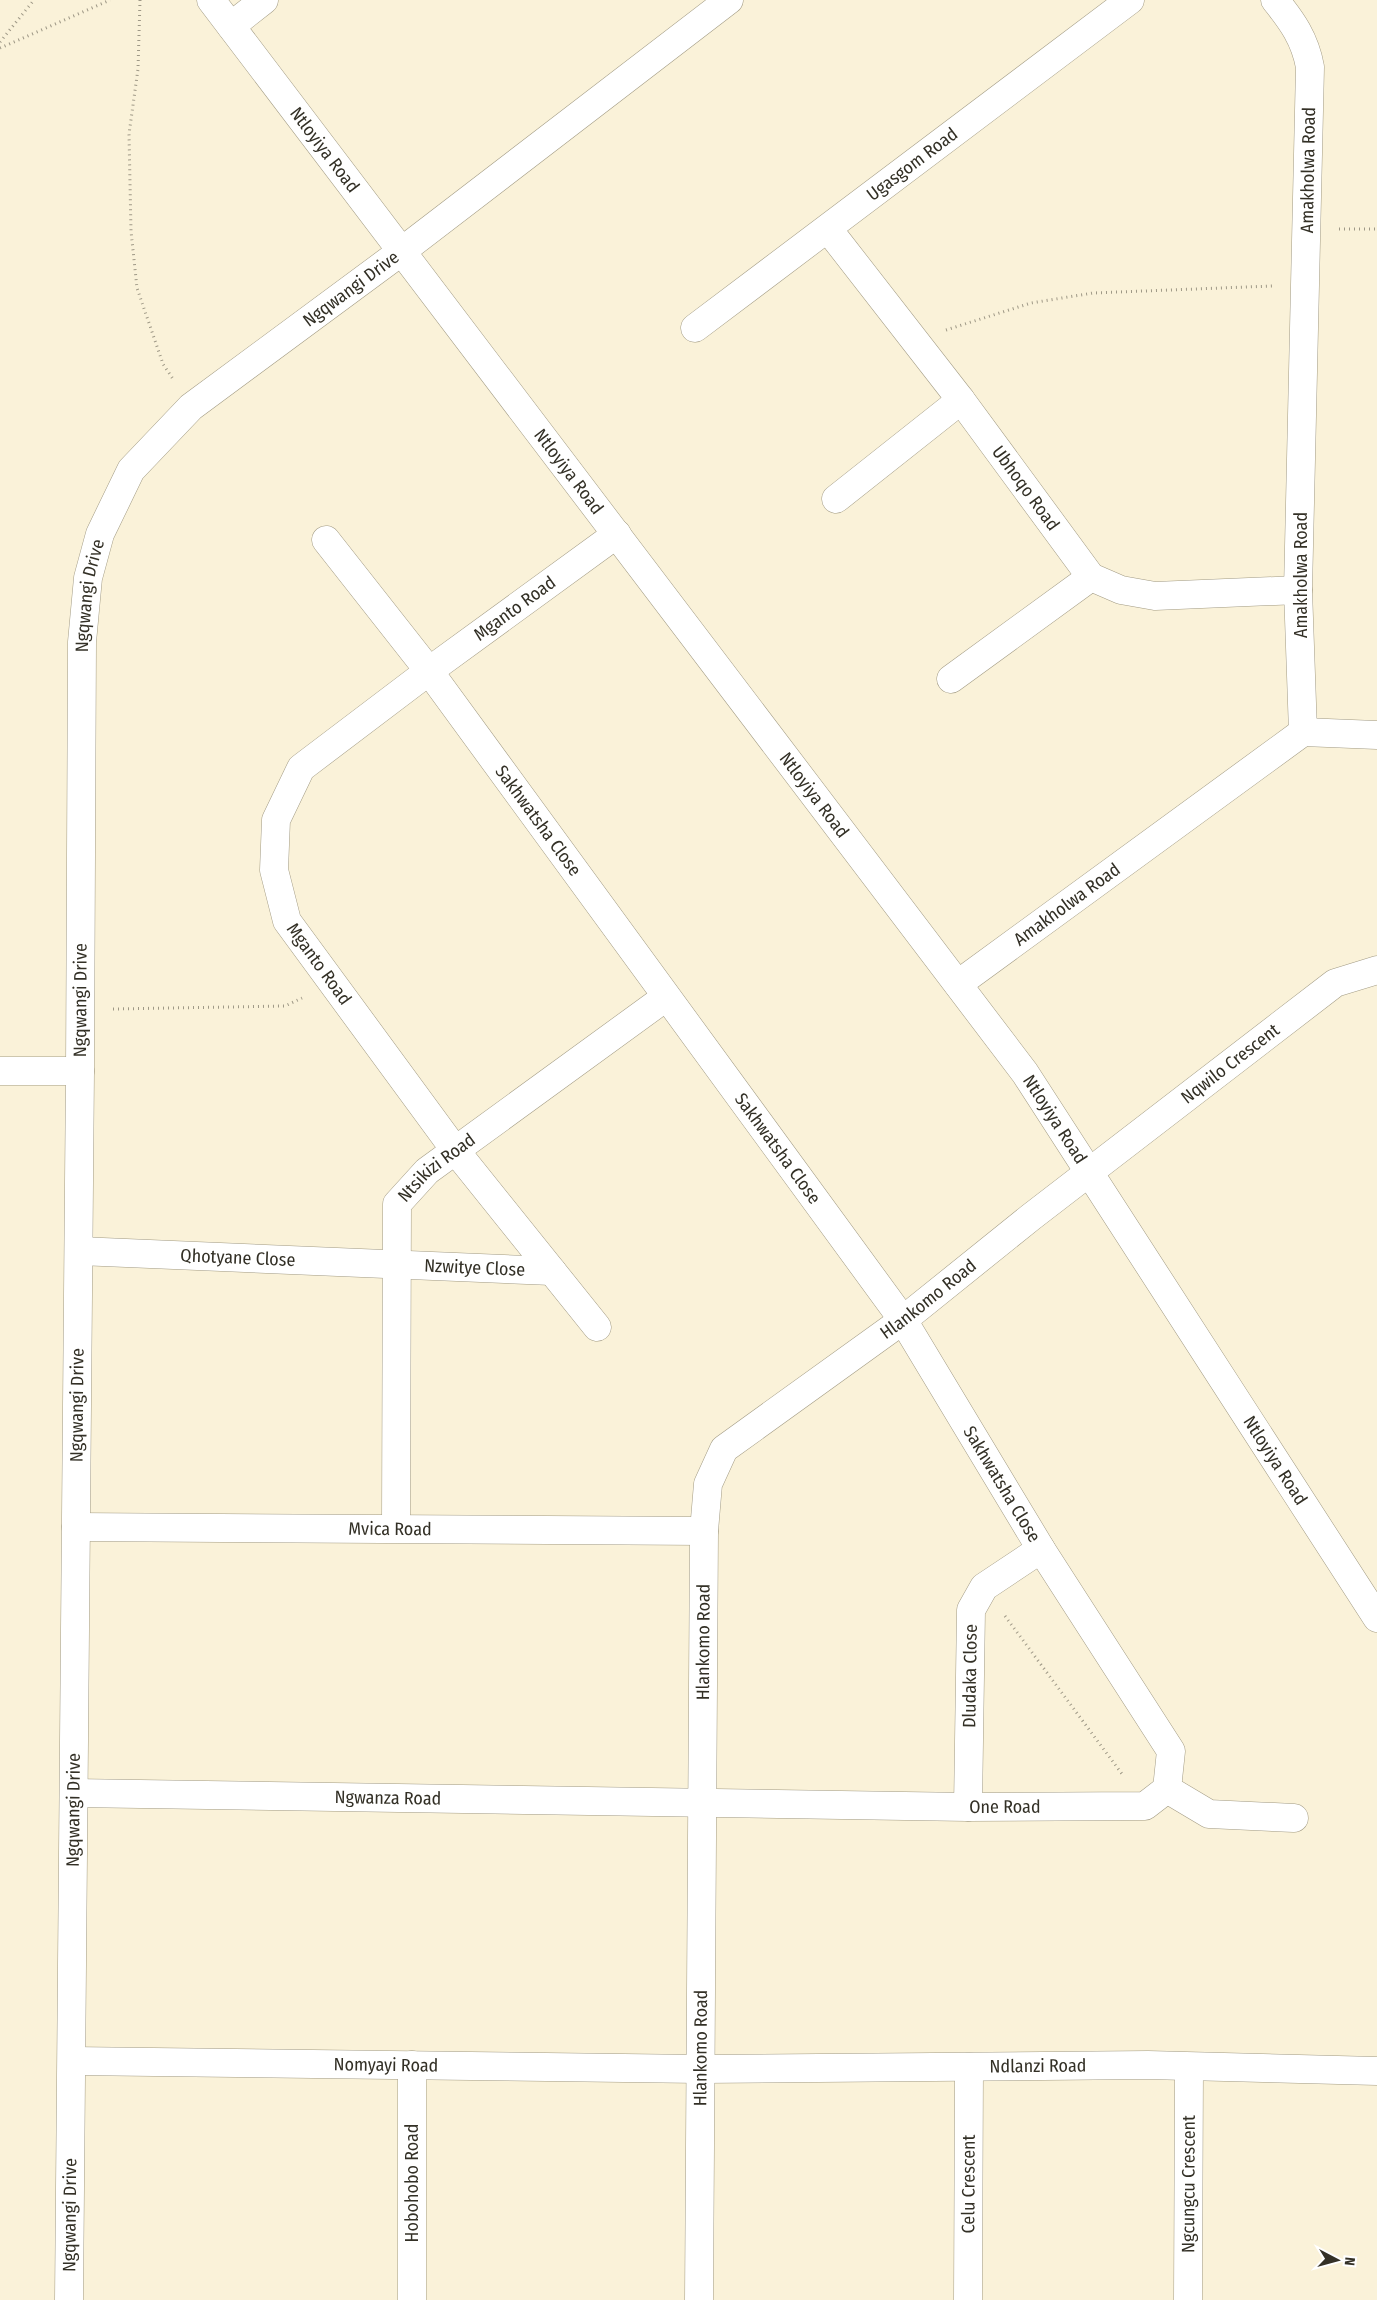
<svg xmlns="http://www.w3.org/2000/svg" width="1377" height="2300" font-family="'Fira Sans Condensed',sans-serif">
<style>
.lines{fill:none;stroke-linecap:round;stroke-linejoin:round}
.street-casing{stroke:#a29b84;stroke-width:29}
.secondary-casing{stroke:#a29b84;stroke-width:29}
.path{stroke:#9e9886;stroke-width:3;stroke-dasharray:1 4;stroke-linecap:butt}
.street{stroke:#fff;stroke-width:28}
.secondary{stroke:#fff;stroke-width:28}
.labels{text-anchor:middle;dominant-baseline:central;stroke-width:5;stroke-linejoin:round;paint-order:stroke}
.street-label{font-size:18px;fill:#333026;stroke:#fff}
</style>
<rect width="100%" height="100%" fill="#faf2d9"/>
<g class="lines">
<defs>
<g id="street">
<path id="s1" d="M211 0 1025 1073 1377 1618"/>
<path d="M1275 0C1292 21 1305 39 1310 67L1298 590 1303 732"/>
<polyline points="231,26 264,0"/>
<path id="s2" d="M828 229 961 400 1091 577 1121 590 1155 596 1298 590"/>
<path id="s3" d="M695 328 1130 0"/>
<polyline points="836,499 961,400"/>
<path id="s4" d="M326 540 429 671 903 1320 1041 1549 1171 1751 1167 1789"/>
<polyline points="951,679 1091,577"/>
<polyline points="1303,732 1377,735"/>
<path id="s5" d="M958 984 1303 732"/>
<polyline points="0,1071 80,1071"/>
<path id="s6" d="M79 1251 552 1271"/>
<path id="s7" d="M597 1327 455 1150 287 921 274 870 276 820 301 768 429 671 617 534"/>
<path id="s8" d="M76 1527 704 1531"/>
<path id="s9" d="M396 1528 397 1204 427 1171 666 997"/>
<path id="s10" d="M74 1793 968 1807 1145 1806 1167 1789 1209 1814 1294 1818"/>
<path id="s11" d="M968 1807 971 1610 984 1587 1041 1549"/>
<path id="s12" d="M72 2061 700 2069 1148 2065 1377 2071"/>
<polyline points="412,2300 412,2065"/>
<path id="s13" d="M699 2300 704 1531 708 1484 724 1449 903 1320 1031 1217 1335 983 1377 970"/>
<path id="s14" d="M968 2300 969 2067"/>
<path id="s15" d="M1188 2300 1189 2067"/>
</g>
<g id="secondary">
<path id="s16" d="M69 2300 80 1071 82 642 88 578 100 534 131 470 191 407 402 251 729 0"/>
</g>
</defs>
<use href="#street" class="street-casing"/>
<use href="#secondary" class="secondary-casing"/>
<g class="path">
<polyline points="140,0 138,69 129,134 131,231 137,288 163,364 173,379"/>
<polyline points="0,42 34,0"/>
<polyline points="0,48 110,0"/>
<polyline points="1339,229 1377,229"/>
<polyline points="946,330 1031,303 1093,293 1272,286"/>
<polyline points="113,1009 285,1006 302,998"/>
<polyline points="1005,1616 1122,1774"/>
</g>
<use href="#street" class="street"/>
<use href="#secondary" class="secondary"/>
</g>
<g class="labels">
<g class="street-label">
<text stroke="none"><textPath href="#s1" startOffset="188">Ntloyiya Road</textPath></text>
<text stroke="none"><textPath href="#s3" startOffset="272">Ugasgom Road</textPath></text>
<text transform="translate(1308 170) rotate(-89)">Amakholwa Road</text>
<text stroke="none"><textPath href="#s16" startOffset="2125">Ngqwangi Drive</textPath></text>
<text stroke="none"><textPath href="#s1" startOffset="592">Ntloyiya Road</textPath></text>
<text stroke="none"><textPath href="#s2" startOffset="326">Ubhoqo Road</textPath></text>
<text transform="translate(1301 575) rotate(-90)">Amakholwa Road</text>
<text stroke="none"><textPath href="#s16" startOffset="1705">Ngqwangi Drive</textPath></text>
<text stroke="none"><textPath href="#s7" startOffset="938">Mganto Road</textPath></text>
<text stroke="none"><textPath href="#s1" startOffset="998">Ntloyiya Road</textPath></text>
<text stroke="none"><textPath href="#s4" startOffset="352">Sakhwatsha Close</textPath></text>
<text stroke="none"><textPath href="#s5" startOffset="135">Amakholwa Road</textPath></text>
<text transform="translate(319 964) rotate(54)">Mganto Road</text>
<text stroke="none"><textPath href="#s16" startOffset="1300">Ngqwangi Drive</textPath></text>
<text stroke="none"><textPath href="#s13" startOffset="1491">Nqwilo Crescent</textPath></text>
<text stroke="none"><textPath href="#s1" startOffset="1402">Ntloyiya Road</textPath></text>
<text stroke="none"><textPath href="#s4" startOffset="758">Sakhwatsha Close</textPath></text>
<text stroke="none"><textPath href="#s9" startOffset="378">Ntsikizi Road</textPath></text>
<text stroke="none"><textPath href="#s6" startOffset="159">Qhotyane Close</textPath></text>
<text stroke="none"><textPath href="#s6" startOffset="396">Nzwitye Close</textPath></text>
<text stroke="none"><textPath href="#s13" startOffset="1108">Hlankomo Road</textPath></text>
<text stroke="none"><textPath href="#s16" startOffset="895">Ngqwangi Drive</textPath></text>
<text stroke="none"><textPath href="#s1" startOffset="1808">Ntloyiya Road</textPath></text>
<text stroke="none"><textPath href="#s4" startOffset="1162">Sakhwatsha Close</textPath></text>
<text stroke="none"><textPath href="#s8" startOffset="314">Mvica Road</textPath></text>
<text stroke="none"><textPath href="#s13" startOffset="658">Hlankomo Road</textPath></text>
<text stroke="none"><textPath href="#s11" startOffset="131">Dludaka Close</textPath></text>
<text stroke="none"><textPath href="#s10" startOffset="314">Ngwanza Road</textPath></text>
<text stroke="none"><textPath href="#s10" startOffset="931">One Road</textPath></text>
<text stroke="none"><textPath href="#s16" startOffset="490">Ngqwangi Drive</textPath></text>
<text stroke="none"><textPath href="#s13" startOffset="252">Hlankomo Road</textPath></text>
<text stroke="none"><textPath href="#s12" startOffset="314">Nomyayi Road</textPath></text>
<text stroke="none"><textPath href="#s12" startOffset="966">Ndlanzi Road</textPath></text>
<text transform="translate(412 2183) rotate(-90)">Hobohobo Road</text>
<text stroke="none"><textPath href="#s14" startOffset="116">Celu Crescent</textPath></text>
<text stroke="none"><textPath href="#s15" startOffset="116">Ngcungcu Crescent</textPath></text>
<text stroke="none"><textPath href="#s16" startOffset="85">Ngqwangi Drive</textPath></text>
</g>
</g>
<g transform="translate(1337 2260) rotate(96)" stroke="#ffffff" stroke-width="4" paint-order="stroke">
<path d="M0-4L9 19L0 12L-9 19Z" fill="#333026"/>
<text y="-8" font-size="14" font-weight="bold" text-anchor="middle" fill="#333026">N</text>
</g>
</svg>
